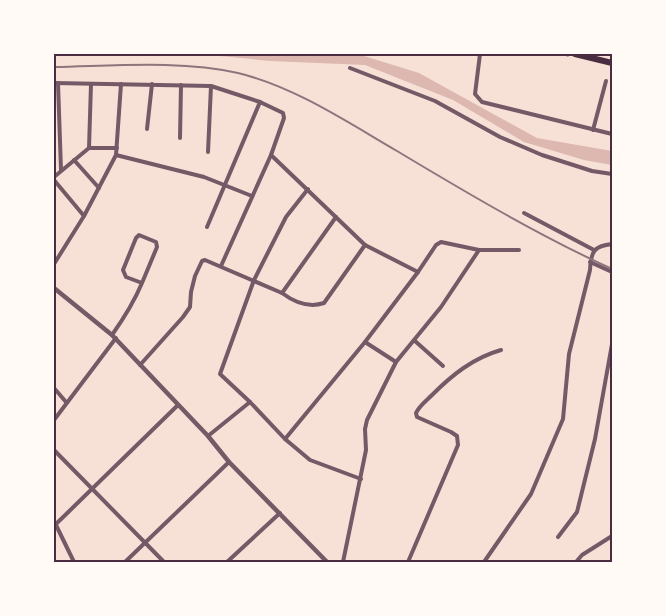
<svg xmlns="http://www.w3.org/2000/svg" width="666" height="616" font-family="'Zilla Slab',serif">
<style>
.water{fill:#dcb8b0}
.lines{fill:none;stroke-linecap:round;stroke-linejoin:round}
.path{stroke:#4a2c40;stroke-width:1}
.minor{stroke:#755966;stroke-width:4}
.tertiary{stroke:#755966;stroke-width:4.5}
.trunk{stroke:#4a2c40;stroke-width:6}
.rail{stroke:#8f747c;stroke-width:2}
.neatline{fill:none;stroke:#4a2c40;stroke-width:2}
</style>
<rect width="100%" height="100%" fill="#f7e1d7"/>
<polygon class="water" points="200,54 361,55 419,73 537,138 612,151 612,165 584,160 524,142 453,100 365,65 270,61"/>
<g class="lines">
<polyline class="path" points="559,54 568,56"/>
<g class="minor">
<polyline points="480,54 475,94 482,102 612,134"/>
<polyline points="350,68 435,101 500,137 542,155 592,171 612,174"/>
<polyline points="54,83 211,86 260,102 207,227"/>
<polyline points="58,83 61,170"/>
<polyline points="147,129 152,84"/>
<polyline points="593,130 606,81"/>
<polyline points="180,138 181,85"/>
<polyline points="89,148 91,84"/>
<polyline points="208,152 211,86"/>
<polyline points="116,155 204,177 252,196"/>
<polyline points="271,155 365,245 418,272"/>
<polyline points="74,160 99,188"/>
<polyline points="54,177 89,148 117,148"/>
<polyline points="54,180 84,216"/>
<polyline points="308,189 286,217 254,280 220,374 250,402 285,439 310,460 361,479"/>
<polyline points="524,213 594,250"/>
<polyline points="590,262 612,272"/>
<polyline points="54,264 84,216 116,155 121,84"/>
<polyline points="221,266 271,155 284,118 283,113 281,112 260,102"/>
<path d="M282 293C294 302 309 308 324 303L365 245"/>
<path d="M112 335C124 318 134 302 142 283L157 247 156 242 139 235 136 238 123 270 126 277 142 283"/>
<polyline points="415,341 443,366"/>
<polyline points="365,342 396,362"/>
<polyline points="140,365 183,317 190,307 191,292 195,276 202,261 205,260 282,293 336,217"/>
<polyline points="54,388 66,402"/>
<polyline points="54,420 116,338"/>
<polyline points="208,436 250,402"/>
<polyline points="285,439 365,342 418,272 436,245 441,242 479,250 519,250"/>
<polyline points="54,450 164,562"/>
<polyline points="54,521 74,562"/>
<polyline points="56,524 178,405"/>
<polyline points="558,537 577,512 595,439 612,344"/>
<polyline points="125,562 229,462"/>
<polyline points="227,562 280,513"/>
<polyline points="343,562 366,450 365,429 367,420 396,362 441,307 479,250"/>
<path d="M408 562 458 445 457 436 451 432 417 417 416 413C419 406 426 401 432 395 452 375 473 358 501 350"/>
<path d="M484 562 531 494 563 419 569 354 590 270C591 251 594 246 612 244"/>
<polyline points="576,562 582,555 612,536"/>
</g>
<polyline class="tertiary" points="54,288 112,335 208,436 229,462 327,562"/>
<polyline class="trunk" points="575,54 612,63"/>
<path class="rail" d="M54 67C113 66 181 60 238 73 295 87 347 122 397 151 467 193 538 235 612 269"/>
</g>
<rect width="666" height="616" fill="none" stroke="#fffaf5" stroke-width="110"/>
<rect x="55" y="55" width="556" height="506" class="neatline"/>
</svg>
